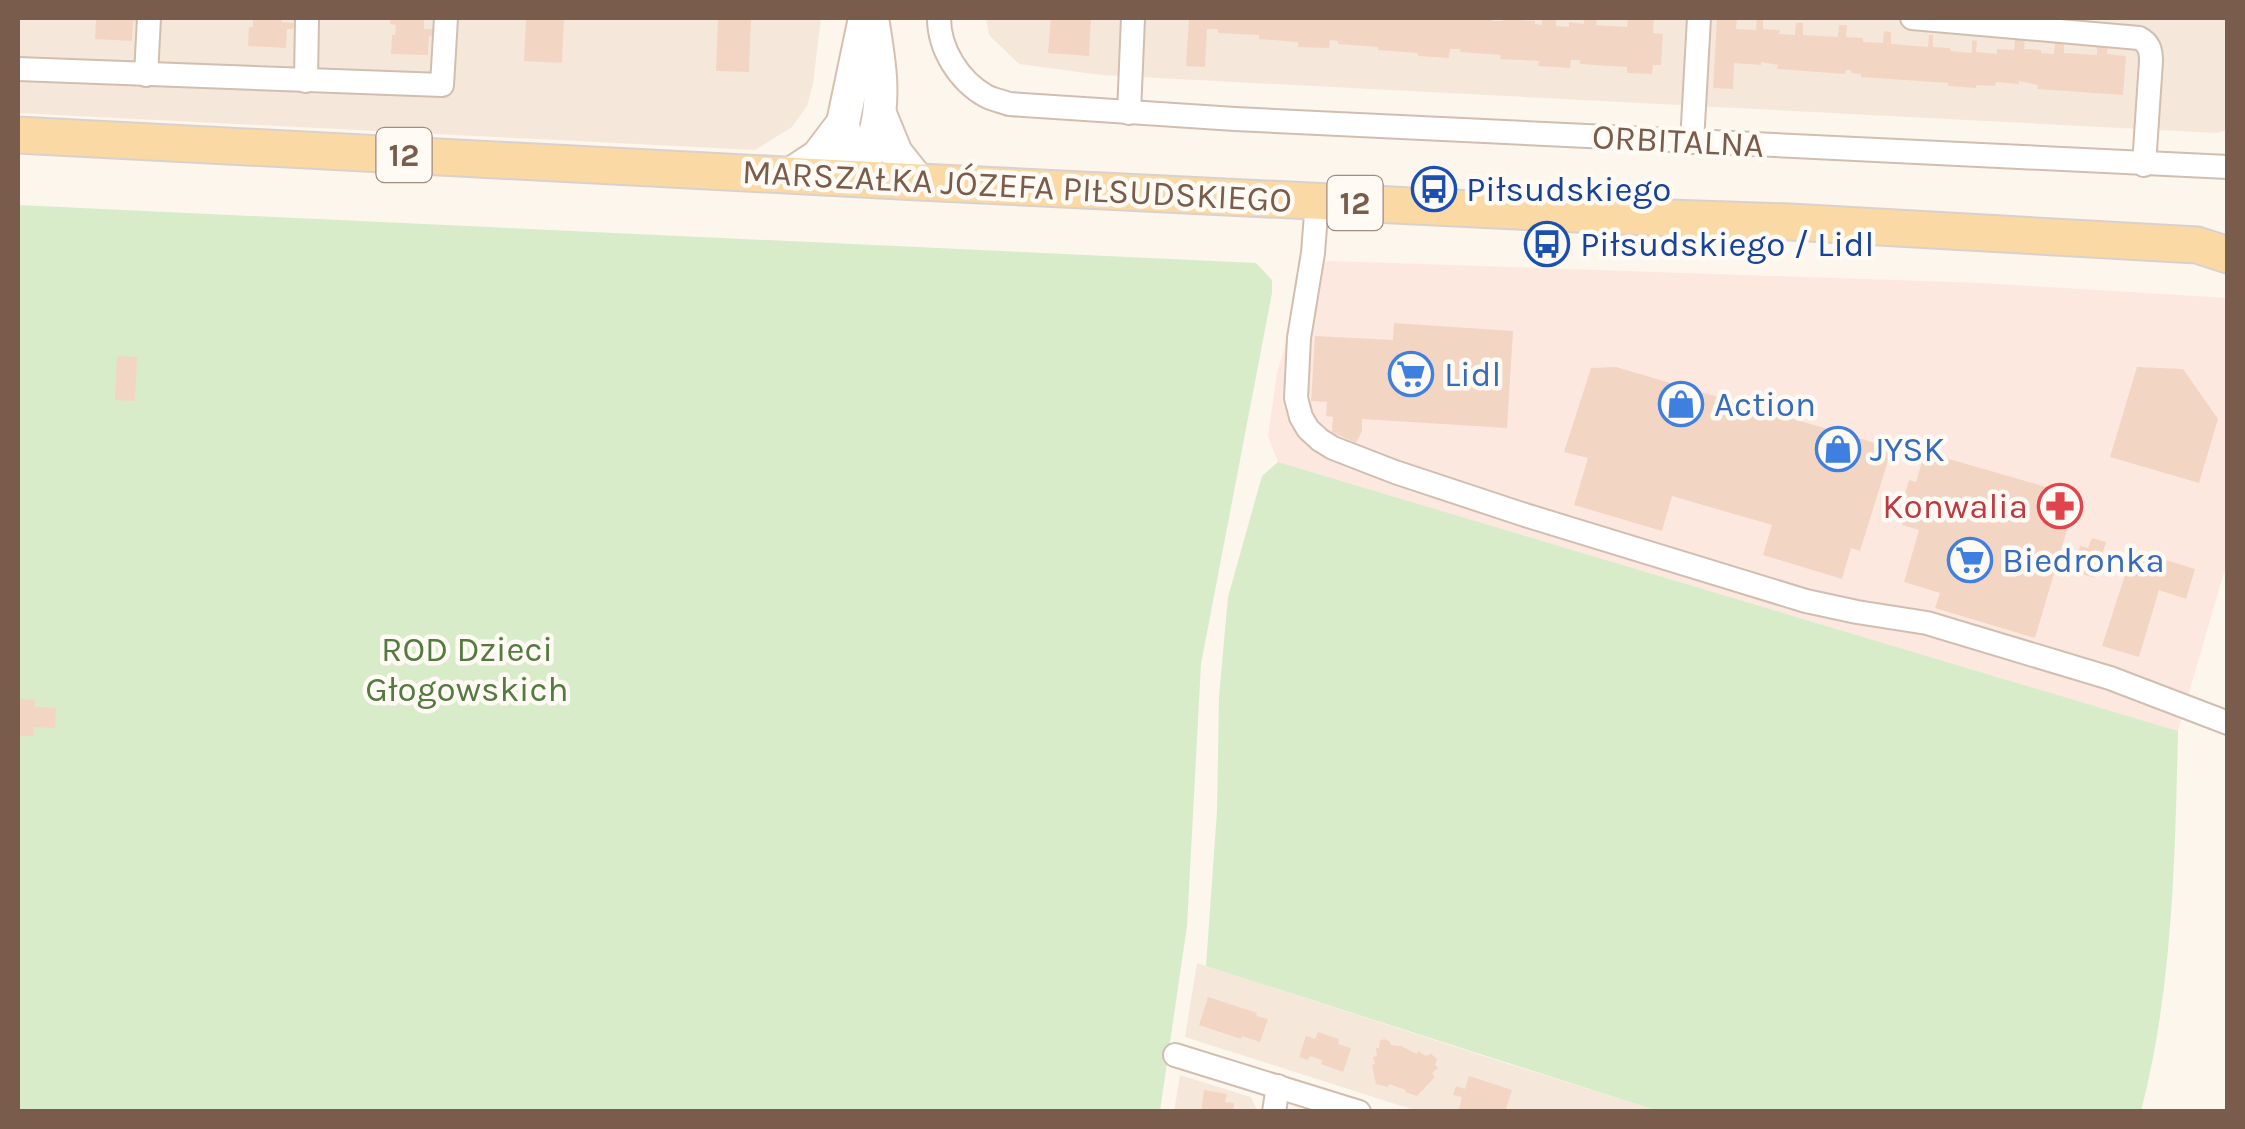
<svg xmlns="http://www.w3.org/2000/svg" width="2245" height="1129" font-family="Karla,sans-serif">
<style>
.residential{fill:#f5e8da}
.commercial{fill:#fde8e0}
.green{fill:#d8ecc9}
.building{fill:#f3d5c3}
.lines{fill:none;stroke-linecap:round;stroke-linejoin:round}
.street-casing{stroke:#d1beb0;stroke-width:26}
.secondary-casing{stroke:#d6c0b0;stroke-width:36}
.primary-casing{stroke:#dad1cd;stroke-width:39}
.street{stroke:#fff;stroke-width:22}
.secondary{stroke:#fff;stroke-width:32}
.primary{stroke:#fbd9a5;stroke-width:35}
.labels{text-anchor:middle;dominant-baseline:central;stroke-width:9;stroke-linejoin:round;paint-order:stroke}
.shield{fill:#fffaf3;stroke:#a28b7f;stroke-width:2.5}
.shield-label{font-size:32px;font-weight:bold;fill:#7a5c4d}
.street-label{font-size:35px;fill:#7a5c4d;stroke:#fffaf3}
.transit-label{font-size:35px;fill:#164399;stroke:#fffaf3;text-anchor:start}
.shop-label{font-size:35px;fill:#366cbe;stroke:#fffaf3;text-anchor:start}
.health-label{font-size:35px;fill:#be3a42;stroke:#fffaf3;text-anchor:end}
.park-label{font-size:35px;fill:#537a41;stroke:#fffaf3}
</style>
<rect width="100%" height="100%" fill="#fdf6ec"/>
<g class="residential">
<polygon points="18,18 821,18 813,84 807,106 792,127 755,150 18,113"/>
<polygon points="986,18 2227,18 2227,130 2216,133 1101,75 1019,64 989,35"/>
<polygon points="1197,963 1499,1061 1658,1111 1417,1111 1185,1037"/>
<polygon points="1180,1075 1251,1097 1258,1112 1174,1112"/>
</g>
<polygon class="commercial" points="1332,261 1982,283 2227,298 2227,562 2178,731 1278,462 1268,436 1277,373 1309,262"/>
<g class="green">
<polygon points="18,205 1256,263 1272,280 1272,293 1201,664 1187,926 1160,1111 18,1112"/>
<path d="M1278 462 2178 731C2175 858 2173 988 2141 1111H1658L1206 966 1217 811 1219 696 1228 597 1262 476Z"/>
</g>
<g class="building">
<polygon points="100,18 140,18 139,22 133,21 132,41 95,39 96,20 99,20"/>
<polygon points="253,18 282,18 282,22 294,23 293,29 287,29 286,48 248,46 249,27 253,27"/>
<polygon points="391,18 424,18 424,29 435,29 435,36 429,36 428,55 391,54 392,35 395,35 396,25 390,24"/>
<polygon points="526,18 564,18 562,63 524,61"/>
<polygon points="718,18 751,18 749,72 716,71"/>
<polygon points="1051,18 1091,18 1089,56 1048,53"/>
<polygon points="1189,18 1432,18 1452,20 1452,18 1492,18 1492,21 1503,21 1504,18 1515,18 1515,20 1535,21 1535,24 1542,25 1542,18 1556,18 1556,26 1569,27 1569,22 1584,24 1584,18 1597,18 1596,25 1627,27 1628,18 1654,18 1653,33 1663,34 1661,65 1653,65 1652,74 1627,73 1627,67 1580,64 1580,60 1571,60 1570,68 1538,66 1539,61 1500,59 1501,55 1460,52 1461,49 1450,49 1449,58 1418,56 1418,53 1378,50 1378,47 1338,44 1338,41 1330,40 1329,48 1298,47 1298,42 1259,39 1259,35 1218,33 1218,29 1207,29 1205,67 1186,66"/>
<polygon points="1717,18 1737,19 1736,29 1756,30 1757,18 1763,18 1763,29 1780,30 1779,34 1795,35 1796,23 1803,23 1803,35 1838,37 1839,25 1847,25 1846,37 1863,38 1863,42 1883,43 1884,31 1891,32 1891,44 1928,47 1929,35 1933,35 1933,47 1950,48 1950,51 1972,53 1972,40 1977,41 1976,52 1997,54 1997,49 2014,50 2015,37 2025,38 2024,49 2041,50 2041,53 2054,54 2055,42 2064,42 2064,53 2097,55 2097,42 2108,43 2107,54 2126,56 2123,95 2037,89 2038,85 2019,81 2019,84 1996,82 1995,86 1976,85 1976,88 1948,86 1948,83 1861,77 1861,74 1851,73 1851,70 1846,70 1845,74 1777,69 1778,65 1761,62 1761,65 1734,63 1733,89 1713,88"/>
<polygon points="1394,323 1513,331 1507,428 1362,419 1362,431 1356,443 1332,432 1333,417 1326,416 1327,402 1311,401 1315,336 1393,340"/>
<polygon points="117,356 137,357 135,401 115,400"/>
<polygon points="1616,367 1892,448 1860,551 1851,548 1842,579 1763,555 1772,525 1672,496 1662,531 1574,505 1588,458 1564,452 1591,368"/>
<polygon points="2137,367 2183,369 2218,419 2199,483 2110,457"/>
<polygon points="1925,452 2077,496 2035,638 1935,608 1940,593 1904,582 1919,530 1902,525 1904,517 1899,515 1909,480 1916,482"/>
<polygon points="2092,538 2106,542 2095,578 2079,573 2081,566 2075,564 2080,546 2088,548"/>
<polygon points="2133,550 2195,569 2186,599 2159,590 2139,657 2102,646"/>
<polygon points="18,699 35,700 35,707 56,708 55,728 34,727 33,736 18,736"/>
<polygon points="1208,997 1257,1013 1256,1016 1268,1019 1260,1042 1242,1036 1241,1039 1199,1025"/>
<polygon points="1318,1032 1339,1039 1338,1044 1351,1048 1343,1072 1321,1064 1322,1060 1310,1056 1308,1060 1299,1057 1306,1036 1315,1039"/>
<polygon points="1384,1039 1389,1041 1391,1045 1401,1046 1417,1054 1418,1051 1426,1056 1431,1054 1437,1059 1435,1065 1438,1068 1432,1073 1435,1077 1417,1096 1405,1092 1406,1090 1389,1084 1388,1087 1376,1084 1372,1065 1375,1064 1373,1057 1377,1056 1376,1048 1379,1048 1380,1041"/>
<polygon points="1469,1076 1512,1090 1505,1112 1467,1112 1459,1109 1462,1097 1453,1095 1456,1086 1465,1089"/>
<polygon points="1204,1090 1227,1094 1225,1102 1234,1103 1233,1112 1201,1112"/>
</g>
<g class="lines">
<defs>
<g id="street">
<path d="M939 18C939 49 959 81 986 96 993 100 1002 101 1009 104L1235 119 2228 167"/>
<path d="M1912 18 2139 38C2149 43 2151 50 2151 61L2144 165"/>
<polyline points="18,69 442,85 446,18"/>
<polyline points="146,75 149,18"/>
<polyline points="306,81 307,18"/>
<polyline points="1129,113 1133,18"/>
<polyline points="1692,142 1699,18"/>
<polyline points="1317,201 1313,253 1299,338 1296,398 1301,417 1308,429 1320,440 1333,448 1395,472 1525,515 1806,601 1857,612 1927,623 2110,678 2228,723"/>
<polyline points="1175,1055 1359,1112"/>
<polyline points="1274,1112 1278,1086"/>
</g>
<g id="secondary">
<polyline points="880,114 896,153 919,182"/>
<polyline points="791,174 818,156 843,123"/>
<path d="M856 178C863 164 871 149 875 134 886 96 878 55 872 18"/>
<polyline points="856,178 846,145 843,123 865,18"/>
</g>
<polyline id="primary" points="18,135 919,182 1639,217 1790,222 2197,245 2228,255"/>
</defs>
<use href="#street" class="street-casing"/>
<use href="#secondary" class="secondary-casing"/>
<use href="#primary" class="primary-casing"/>
<use href="#street" class="street"/>
<use href="#secondary" class="secondary"/>
<use href="#primary" class="primary"/>
</g>
<defs>
<symbol id="bus-ring" viewBox="-11 -11 22 22"><circle r="9.5" fill="#fffaf3" stroke="#1a4fb4" stroke-width="1.5"/><path d="M-5-6H5V4H4V6H2V4H-2V6H-4V4H-5ZM-3.5-4V0h7V-4ZM-3.5 1.2v1.5H-2V1.2ZM2 1.2v1.5H3.5V1.2Z" fill="#1a4fb4"/></symbol>
<symbol id="supermarket-ring" viewBox="-11 -11 22 22"><circle r="9.5" fill="#fffaf3" stroke="#3f7fe0" stroke-width="1.5"/><path d="M-6-5.5h2.5l.6 2H6L4.5 2H-2.5L-4.4-4H-6ZM-1.5 3.2a1.3 1.3 0 1 0 .1 0ZM3 3.2a1.3 1.3 0 1 0 .1 0Z" fill="#3f7fe0"/></symbol>
<symbol id="shop-ring" viewBox="-11 -11 22 22"><circle r="9.5" fill="#fffaf3" stroke="#3f7fe0" stroke-width="1.5"/><path d="M-5-2.5h2.3a2.7 3.5 0 0 1 5.4 0H5L5.5 6h-11ZM-1.5-2.5h3a1.5 2.3 0 0 0-3 0Z" fill="#3f7fe0"/></symbol>
<symbol id="pharmacy-ring" viewBox="-11 -11 22 22"><circle r="9.5" fill="#fffaf3" stroke="#e0444e" stroke-width="1.5"/><path d="M-2-6h4v4h4v4h-4v4h-4v-4h-4v-4h4Z" fill="#e0444e"/></symbol>
</defs>
<g fill-rule="evenodd">
<use href="#bus-ring" x="1409" y="164" width="50" height="50"/>
<use href="#bus-ring" x="1522" y="219" width="50" height="50"/>
<use href="#supermarket-ring" x="1386" y="349" width="50" height="50"/>
<use href="#shop-ring" x="1656" y="379" width="50" height="50"/>
<use href="#shop-ring" x="1813" y="424" width="50" height="50"/>
<use href="#pharmacy-ring" x="2035" y="481" width="50" height="50"/>
<use href="#supermarket-ring" x="1945" y="535" width="50" height="50"/>
</g>
<g class="labels">
<g class="shield">
<rect x="376.5" y="128" width="55" height="54" rx="8"/>
<rect x="1327.5" y="176" width="55" height="54" rx="8"/>
</g>
<g class="shield-label">
<text x="404" y="155">12</text>
<text x="1355" y="203">12</text>
</g>
<g class="street-label">
<text transform="translate(1678 141) rotate(3)">ORBITALNA</text>
<text transform="translate(1017 186) rotate(3)">MARSZAŁKA JÓZEFA PIŁSUDSKIEGO</text>
</g>
<g class="transit-label">
<text x="1466" y="189">Piłsudskiego</text>
<text x="1580" y="244">Piłsudskiego / Lidl</text>
</g>
<g class="shop-label">
<text x="1444" y="374">Lidl</text>
<text x="1714" y="404">Action</text>
<text x="1870" y="449">JYSK</text>
<text x="2002" y="560">Biedronka</text>
</g>
<g class="health-label">
<text x="2028" y="506">Konwalia</text>
</g>
<g class="park-label">
<text x="467" y="649">ROD Dzieci<tspan x="467" dy="40">Głogowskich</tspan></text>
</g>
</g>
<rect width="2245" height="1129" fill="none" stroke="#7a5c4d" stroke-width="40"/>
</svg>
